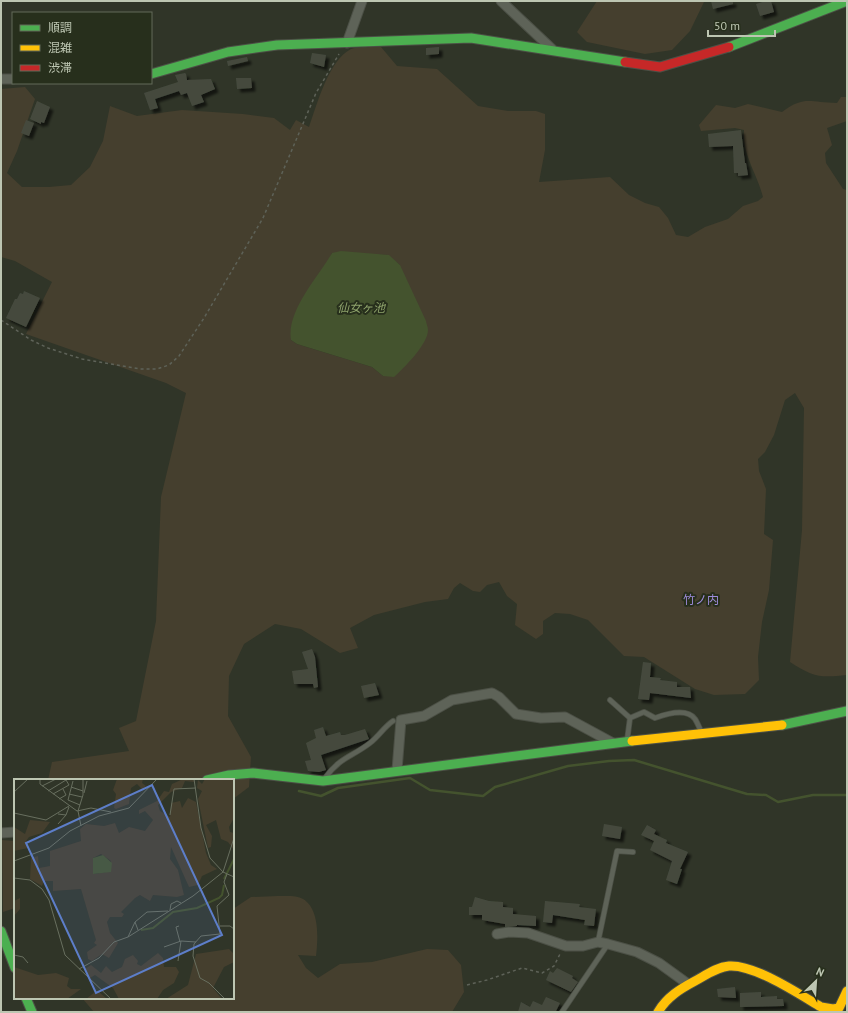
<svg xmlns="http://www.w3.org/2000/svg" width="848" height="1013" font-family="'PT Sans','Noto Sans JP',sans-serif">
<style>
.green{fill:#453f2e;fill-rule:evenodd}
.water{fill:#44532e}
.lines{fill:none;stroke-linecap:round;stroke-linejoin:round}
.stream{stroke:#44532e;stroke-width:2.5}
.building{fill:#454a3e;filter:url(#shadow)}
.lane-casing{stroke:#4c5046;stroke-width:6}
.street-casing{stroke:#4c5046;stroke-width:11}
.fast-casing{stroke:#4c5046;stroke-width:11}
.slow-casing{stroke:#4c5046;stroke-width:11}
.jam-casing{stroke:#4c5046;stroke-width:11}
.path{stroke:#5e6258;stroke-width:1.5;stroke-dasharray:3 3;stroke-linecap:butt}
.lane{stroke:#5e6358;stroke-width:4.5}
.street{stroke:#5e6358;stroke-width:9}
.fast{stroke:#4caf50;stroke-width:9}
.slow{stroke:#ffc107;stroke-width:9}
.jam{stroke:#c62828;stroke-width:9}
.labels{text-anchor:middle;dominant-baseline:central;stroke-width:4;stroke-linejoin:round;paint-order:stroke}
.water-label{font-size:12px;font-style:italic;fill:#8fa46c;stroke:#272f1c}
.neighbourhood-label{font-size:12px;fill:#9e8bdb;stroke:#272f1c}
.inset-river{fill:none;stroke:#44532e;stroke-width:2}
.inset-road{fill:none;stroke:#686f5f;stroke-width:1}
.view{fill:#5d7ec9;fill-opacity:0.15;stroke:#5d7ec9;stroke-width:2}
.inset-edge{fill:none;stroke:#bdc6b2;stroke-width:2}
</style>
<defs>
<filter id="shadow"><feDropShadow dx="3.5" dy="3.5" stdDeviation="1" flood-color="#0009"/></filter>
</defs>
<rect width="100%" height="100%" fill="#303528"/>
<g class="green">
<polygon points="597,1 706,1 704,2 690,31 672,50 645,54 587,42 577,32"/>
<path d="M381 47 397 66 437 69 478 106 508 111H536L545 114V150L539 182 610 177 629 195 645 203 659 207 668 218 676 235 688 237 705 227 728 219 743 206 758 201 763 197C757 173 742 155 744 130L735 128 701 131 699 125 716 105 735 108 748 104 782 112C805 95 810 103 837 103L841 97H847V121L827 128 832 145 825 153 826 163 843 189 847 190V675C820 678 813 677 790 662L802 530 804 408 795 393 785 400 774 435 765 452 758 459 759 471 766 489 764 534 773 540 769 590 762 622 758 657 759 680 745 694 714 695 695 689 644 657 624 656 588 620 570 614 555 613 543 621V634L536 639 515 625 517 604 507 596 499 582 487 585 480 592 473 591 460 583 454 588 448 599 425 602 374 615 350 628 358 648 340 653 301 629 275 624 244 644 229 676 228 716 251 757 249 787 233 799V780H48L52 762 129 751 119 728 136 721 156 621 161 497 186 393 166 383 26 334 52 282 15 261 1 257V89L25 87 35 99 17 151 7 173 22 187H49L71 185 90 167 103 141 110 106 137 116 182 110 243 114 274 118 290 130 296 120 309 127C317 104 329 60 351 49 356 47 375 47 381 47ZM332 253 388 255 400 265 383 376 372 367 297 344 291 340Z"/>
<polygon points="2,840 15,841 15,908 3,912"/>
<path d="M278 896C285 896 297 895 303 899 320 909 318 939 316 956L298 955 306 968 318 978 340 964 372 962 427 949 448 950 461 965 464 992 452 1012H94L82 998H233V909L251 897Z"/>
</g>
<path class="water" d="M341 251 389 255 400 265 426 321C426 323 428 327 428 330 428 344 404 368 394 377L383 376 372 367 297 344 291 340C286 311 319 276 332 253Z"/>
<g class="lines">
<polyline class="stream" points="299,791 321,796 338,788 410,778 430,790 483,796 495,787 568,766 609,761 634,760 747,794 766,795 778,802 813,795 847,795"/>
</g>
<g class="building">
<polygon points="711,1 733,1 733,4 713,9"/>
<polygon points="766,1 771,1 774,12 760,16 756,4"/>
<polygon points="439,47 439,54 426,55 426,48"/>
<polygon points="312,53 326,55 324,67 310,63"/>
<polygon points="247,57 248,61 228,66 227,61"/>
<polygon points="185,73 186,74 187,80 211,79 215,89 201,95 204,102 192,106 187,93 181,95 179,91 155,99 158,108 150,110 144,93 178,82 175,75"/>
<polygon points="236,78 251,78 252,88 237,89"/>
<polygon points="37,101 50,107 44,123 41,122 41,124 30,119"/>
<polygon points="26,120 34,123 29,136 21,133"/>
<polygon points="741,130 745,163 746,163 748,175 738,176 738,173 734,173 733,146 709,147 708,134"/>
<polygon points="24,291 40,298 26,327 6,318 15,299 17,299 20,293 23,294"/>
<polygon points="312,649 315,657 318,687 314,688 313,684 294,684 292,671 308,669 302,652"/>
<polygon points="643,662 651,663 650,677 661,678 660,680 677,682 677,687 690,687 691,698 650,693 649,700 638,699"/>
<polygon points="375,683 379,695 364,698 361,686"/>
<polygon points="323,727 326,736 340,732 341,735 345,735 365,729 369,739 321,755 326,770 319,772 308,771 305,761 311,760 306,743 316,738 314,730"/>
<polygon points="604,824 622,827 620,839 602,836"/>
<polygon points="647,825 656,830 654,834 667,840 666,843 688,852 680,869 682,869 677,884 666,880 672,861 650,850 654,841 641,835"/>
<polygon points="475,897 489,901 503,902 503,907 513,908 513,914 536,916 536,926 517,925 517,926 505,927 505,924 482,920 482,915 469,915 469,907 472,907"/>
<polygon points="545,901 580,904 579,907 596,909 594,926 584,925 585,920 553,915 552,923 543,922"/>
<polygon points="557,968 573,976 572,978 578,982 571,992 546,980 550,971 553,973"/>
<polygon points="735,987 736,998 718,997 717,989"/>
<polygon points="761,992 761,997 777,996 777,999 783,999 784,1006 740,1007 740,993"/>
<polygon points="546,997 560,1003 556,1011 558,1012 518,1012 521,1002 530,1007 533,1001 542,1005"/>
</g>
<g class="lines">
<defs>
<g id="lane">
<polyline points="610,700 630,718"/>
<path d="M627 741 630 718 644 712 655 718C666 714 687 708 695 719 697 722 699 727 701 731"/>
<path d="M325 778C340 757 352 757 370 743 379 736 384 727 393 721"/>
<polyline points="598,942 617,851 633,852"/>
<polyline points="562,1012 608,944"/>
</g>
<g id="street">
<polyline points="501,1 552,49"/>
<polyline points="347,43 362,1"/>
<polyline points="1,79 13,79"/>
<polyline points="397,770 401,720 424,716 452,700 492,693 499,697 516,714 541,718 565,717 613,743"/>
<polyline points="1,833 15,832"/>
<polyline points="497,934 509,932 528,933 566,946 583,946 598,942 608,944 637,952 659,963 688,984"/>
</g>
<g id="fast">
<polyline points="729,47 847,1"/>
<polyline points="151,74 228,52 277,45 471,38 625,62"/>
<polyline points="782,725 847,711"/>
<polyline points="207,780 229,775 253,773 323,781 632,741"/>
<polyline points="1,931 15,968"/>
<polyline points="26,998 32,1012"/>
</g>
<g id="slow">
<polyline points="632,741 782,725"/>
<path d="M658 1012C667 997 680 989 695 981 706 975 717 967 729 966 754 964 799 994 821 1007L833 1009 839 1008 847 991"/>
</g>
<polyline id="jam" points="625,62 660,67 729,47"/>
</defs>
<use href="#lane" class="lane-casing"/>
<use href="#street" class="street-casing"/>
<use href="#fast" class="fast-casing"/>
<use href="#slow" class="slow-casing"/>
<use href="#jam" class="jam-casing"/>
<g class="path">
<polyline points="1,320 31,340 48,348 82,359 140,369 157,369 169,365 179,356 204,318 263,218 316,93 339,54"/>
<polyline points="467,985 487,980 522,968 542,973 554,966 560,954"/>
</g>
<use href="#lane" class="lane"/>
<use href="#street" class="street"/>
<use href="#fast" class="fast"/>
<use href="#slow" class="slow"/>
<use href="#jam" class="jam"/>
</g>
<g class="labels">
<g class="water-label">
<text x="361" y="307">仙女ヶ池</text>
</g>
<g class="neighbourhood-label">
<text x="701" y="599">竹ノ内</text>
</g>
</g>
<g transform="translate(14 779)">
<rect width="220" height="220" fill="#303528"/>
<path d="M103 0H129L128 4 132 7 128 10 123 5 117 9 115 25 102 30 100 29 102 15 99 11ZM169 0H180V3L171 2 168 9 157 13 144 26 146 32 156 38 157 24 166 22 168 29 174 19 182 23 192 74 197 86 203 90 188 97 184 106 175 108 157 68 156 80 164 91 170 116 163 118 139 116 136 122 126 116 121 119 107 133 110 135 108 138H96L93 143 96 154 104 164 95 179 88 175 78 182 74 180 73 173 83 166 80 164 82 161 67 110 39 112V102H30L28 107 16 100 17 79 24 77 25 89 36 87V72L67 62 66 50 72 45 90 47 101 44 105 54 115 48 131 52 139 41 131 32 125 35V31L143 22 150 12 155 13 158 5ZM87 75 97 82 93 93 80 95 79 79ZM191 0H220V39L215 48 216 53 220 54V71L214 63 207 60 202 41 192 46 198 57 197 68 194 69 184 20 188 12 183 9 184 1 188 5ZM16 41 36 43 28 54 15 58 12 62 14 69 0 72V48L11 55ZM6 119V130L0 137V122ZM215 170 220 175V183L210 188 199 209 208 220H152L174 206 182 175ZM144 174 149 179 150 188H162L165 193 160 204 149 211 143 220H105L99 209 81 196 76 199 71 190 77 186 87 194 92 187 98 193 108 188 111 180 119 176 124 182 123 185 127 187ZM0 188 24 196 42 194 55 199 53 207 57 210H67L53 220H0ZM81 213H85L93 220H72Z" fill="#453f2e" fill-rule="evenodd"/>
<path d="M89 76 98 84 97 93 79 95V79Z" fill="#44532e"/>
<path class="inset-river" d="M210 100 220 80M127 151 139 149 159 133 183 129 205 119 208 116 210 106"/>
<path class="inset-road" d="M26 0V5L63 32 77 29 97 33M180 0 187 49 196 79 209 93 220 98M59 2 54 21 66 26M28 7 42 0M57 8 69 12M34 12 52 1 55 6 39 15M0 13 14 0M70 14 73 2M55 15 68 18M45 20 52 16 49 10M0 34 32 41 55 27M44 35 52 36 55 28M156 36 160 10 182 9M44 45 52 36M67 47 64 32 69 16V0M0 82 35 69 56 52 85 37 115 29 143 0M0 99 16 101 28 110 35 121 51 176 97 220M156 131 157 125 163 122 167 124M165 147 162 148 166 163M206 147H216L220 150M124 151 121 143 133 133 154 132M114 158 121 143M150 168 167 162 182 163M0 176 9 178 14 184M164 182 167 162M65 190 85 179 100 163 114 158 179 117 209 93 220 59M211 220 195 204 186 199 179 177 180 165 187 157 206 155 203 127 215 116 210 103 213 95"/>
<path class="view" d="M138 6 208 156 82 214 12 64Z"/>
<rect width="220" height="220" class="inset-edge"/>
</g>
<rect width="848" height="1013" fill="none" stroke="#bdc6b2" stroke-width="4"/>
<rect x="12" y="12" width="140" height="72" fill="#272f1c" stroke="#636b58"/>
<rect x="20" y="25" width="20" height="6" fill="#4caf50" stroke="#636b58"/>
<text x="48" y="32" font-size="12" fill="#bdc6b2">順調</text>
<rect x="20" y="45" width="20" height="6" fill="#ffc107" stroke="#636b58"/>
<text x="48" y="52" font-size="12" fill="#bdc6b2">混雑</text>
<rect x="20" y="65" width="20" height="6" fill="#c62828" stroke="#636b58"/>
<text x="48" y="72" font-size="12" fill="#bdc6b2">渋滞</text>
<g transform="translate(816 981) rotate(25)" stroke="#272f1c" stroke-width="3" paint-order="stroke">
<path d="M0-3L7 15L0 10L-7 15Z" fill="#bdc6b2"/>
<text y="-6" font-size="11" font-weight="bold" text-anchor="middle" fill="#bdc6b2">N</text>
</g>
<path d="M708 30v6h67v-6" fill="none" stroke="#bdc6b2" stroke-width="2"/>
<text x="714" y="30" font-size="12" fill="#bdc6b2" stroke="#272f1c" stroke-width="3" paint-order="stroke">50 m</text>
</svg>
